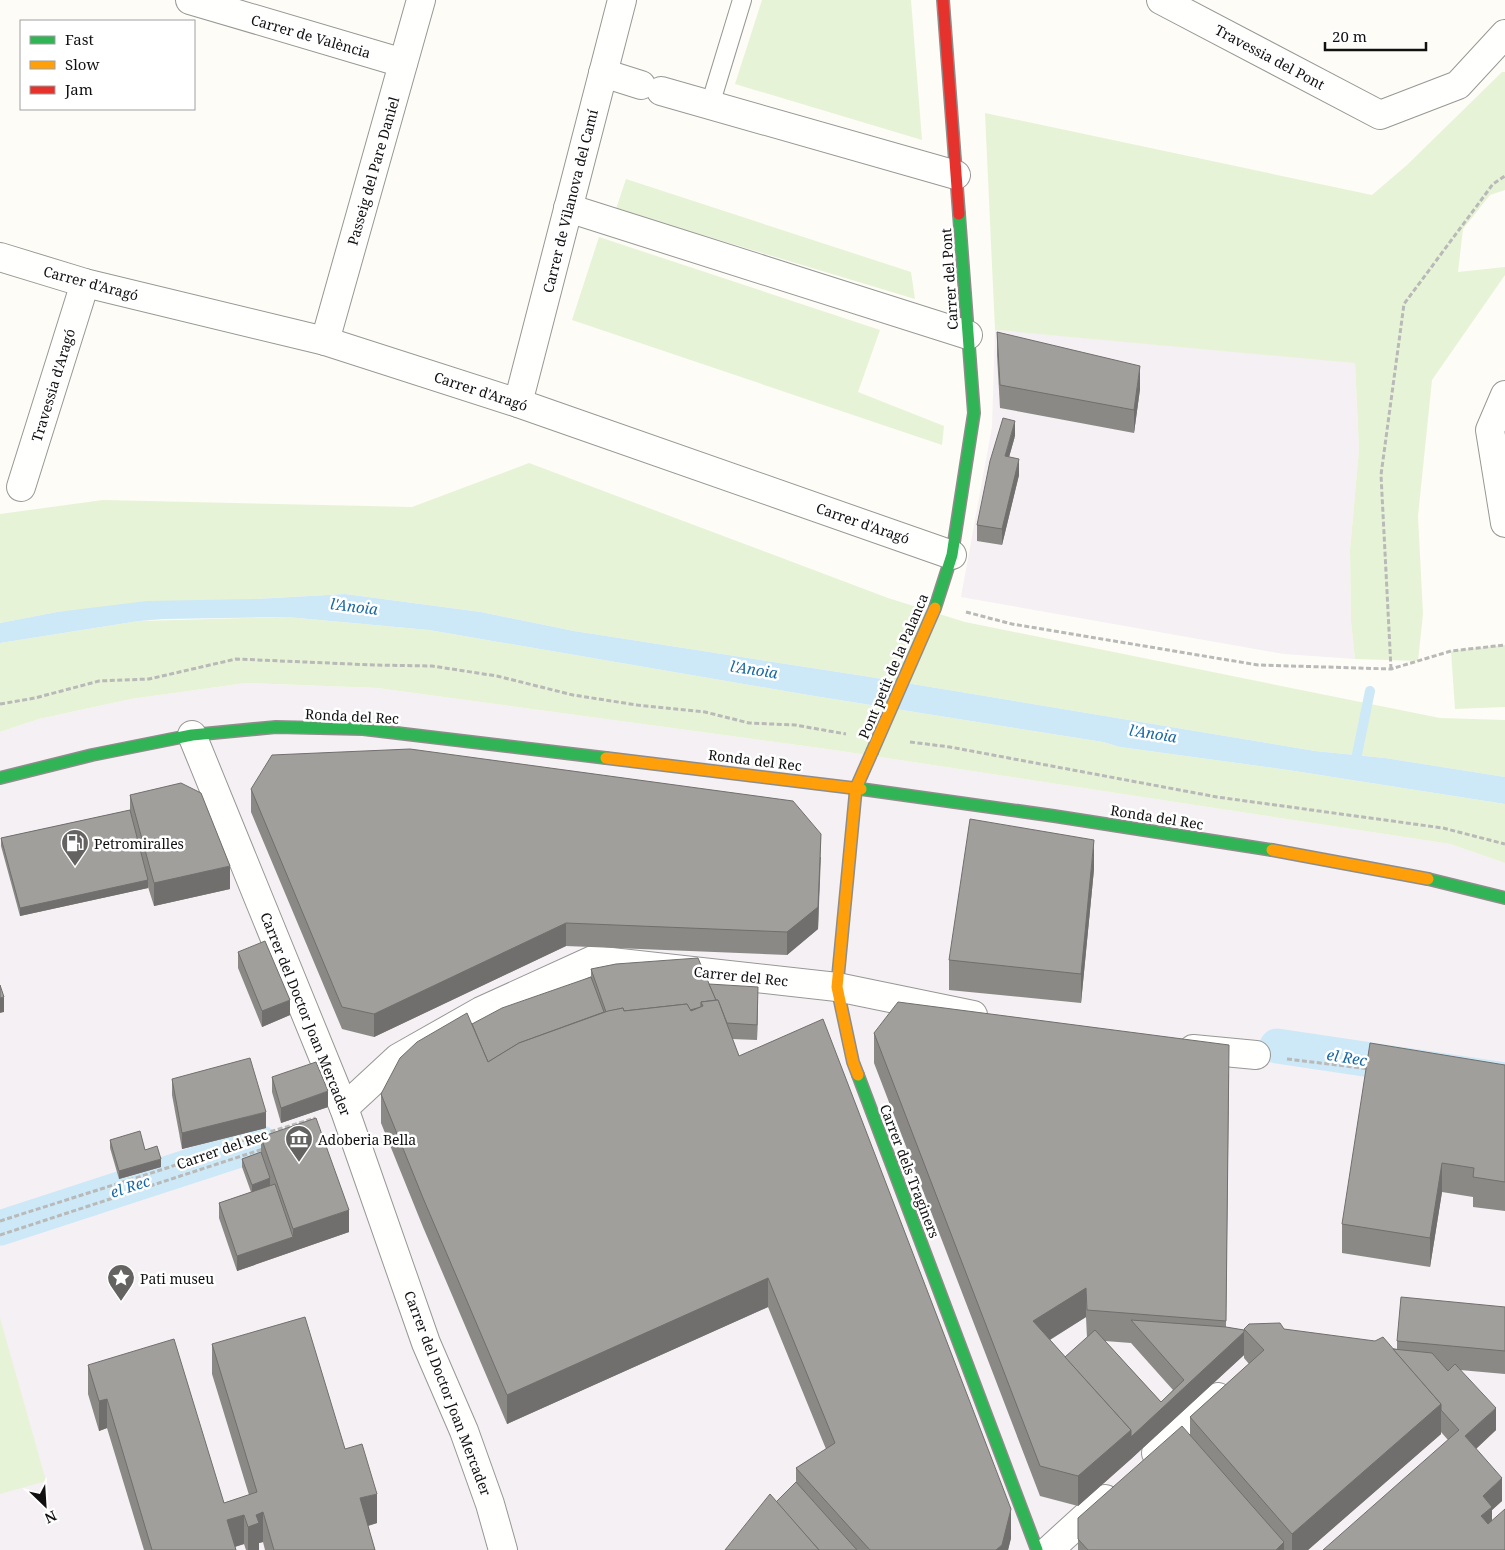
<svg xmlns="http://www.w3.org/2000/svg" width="1505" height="1550" font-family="'Noto Serif',serif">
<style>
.industrial{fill:#f5f0f3}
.green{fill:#e7f3d7}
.water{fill:#cde8f7}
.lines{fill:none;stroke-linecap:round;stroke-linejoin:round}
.stream{stroke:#cde8f7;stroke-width:10}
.canal{stroke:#cde8f7;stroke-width:35}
.lane-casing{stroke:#979795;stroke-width:20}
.street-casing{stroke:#979795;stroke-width:30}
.fast-casing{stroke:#8e8d8b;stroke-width:14}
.slow-casing{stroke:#8e8d8b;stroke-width:14}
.jam-casing{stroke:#8e8d8b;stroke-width:14}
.path{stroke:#b9b9b8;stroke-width:3;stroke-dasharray:5 2.5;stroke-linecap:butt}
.lane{stroke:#fffffe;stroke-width:18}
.street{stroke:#fffffe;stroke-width:28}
.fast{stroke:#30b455;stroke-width:11}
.slow{stroke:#ff9f0a;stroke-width:11}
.jam{stroke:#e5322d;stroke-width:11}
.slow-bridge-casing{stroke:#8e8d8b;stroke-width:14;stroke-linecap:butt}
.slow-bridge{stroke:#ff9f0a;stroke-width:11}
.wall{fill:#8a8986;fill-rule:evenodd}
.shaded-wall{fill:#716f6d}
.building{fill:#a19f9c;stroke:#716f6d}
.labels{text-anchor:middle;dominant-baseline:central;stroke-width:5;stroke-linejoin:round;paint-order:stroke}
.street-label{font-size:14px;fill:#111;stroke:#fff}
.poi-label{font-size:14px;fill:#111;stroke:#fff;text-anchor:start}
.water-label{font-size:15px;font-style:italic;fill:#1768a6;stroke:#fff}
</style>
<rect width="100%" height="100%" fill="#fdfcf7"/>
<g class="industrial">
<polygon points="995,330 1355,362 1359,449 1350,550 1351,622 1355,659 1284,654 961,597 992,427"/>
<polygon points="246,683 377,688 834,750 1450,844 1505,863 1505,1550 0,1550 0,732 39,719 131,699"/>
</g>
<g class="green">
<polygon points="762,0 911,0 922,140 735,84"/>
<polygon points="1502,72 1505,72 1505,190 1490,195 1463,229 1458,272 1505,267 1505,275 1432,380 1418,516 1423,614 1418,661 1355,659 1351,622 1350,550 1359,449 1355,363 995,330 985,113 1372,195 1407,165"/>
<polygon points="626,179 911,272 915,299 616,209"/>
<polygon points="599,237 880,330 858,392 944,426 942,445 572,320"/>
<polygon points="529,463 888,598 965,622 1440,718 1505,720 1505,777 1385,758 1315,751 864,676 574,631 481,612 345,594 256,599 57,612 0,623 0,514 103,500 412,507"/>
<polygon points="287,617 429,630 808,695 1103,742 1120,747 1288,770 1505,804 1505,863 1450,844 834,750 377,688 246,683 131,699 39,719 0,732 0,643 139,621"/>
<polygon points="1505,645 1505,707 1455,709 1451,651"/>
<polygon points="0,1318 46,1481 0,1494"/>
</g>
<polygon class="water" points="345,594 481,612 574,631 864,676 1315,751 1385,758 1505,777 1505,804 1288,770 1120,747 1103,742 808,695 429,630 287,617 164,619 139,621 0,643 0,623 57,612 147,601 256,599"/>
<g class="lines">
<polyline class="stream" points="1355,764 1370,691"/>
<g class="canal">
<polyline points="1277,1046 1505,1080"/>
<polyline points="0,1228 261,1143"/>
</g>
<defs>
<polyline id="lane" points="710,105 742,0"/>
<g id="street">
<polyline points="190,0 403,63"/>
<polyline points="1161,0 1380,115 1458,85 1505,34"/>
<polyline points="603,73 641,85"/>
<polyline points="661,91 956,175"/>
<polyline points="568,208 968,335"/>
<polyline points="0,257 85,283 325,341 518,403 952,555"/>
<polyline points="325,341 421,0"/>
<polyline points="1505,395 1490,430 1505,523"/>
<polyline points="518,403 622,0"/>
<polyline points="21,487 85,283"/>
<polyline points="192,735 344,1108 426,1343 464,1431 490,1504 503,1550"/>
<polyline points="1193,1049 1256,1055"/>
<polyline points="344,1108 398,1058 481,1011 593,960 837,987 973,1015"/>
<polyline points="1156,1453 1218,1397"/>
<polyline points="1049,1550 1105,1499"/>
</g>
<g id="fast">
<polyline points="935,608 952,555 974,413 959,214"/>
<polyline points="0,778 92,755 192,735 276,727 363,729 606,758"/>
<polyline points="861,789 1054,816 1272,850"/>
<polyline points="1428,879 1505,898"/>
<polyline points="858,1075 1037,1550"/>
</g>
<g id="slow">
<polyline points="606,758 861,789"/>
<polyline points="1272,850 1428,879"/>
<polyline points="858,1075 853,1062 837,987 856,788 872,752"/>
</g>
<polyline id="jam" points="943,0 959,214"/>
</defs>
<use href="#lane" class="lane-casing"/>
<use href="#street" class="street-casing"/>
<use href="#fast" class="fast-casing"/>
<use href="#slow" class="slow-casing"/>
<use href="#jam" class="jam-casing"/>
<g class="path">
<polyline points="966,612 1012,624 1258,665 1391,669 1451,651 1505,645"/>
<polyline points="1391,669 1381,475 1404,304 1493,184 1505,176"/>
<polyline points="0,704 35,698 99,681 149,679 236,659 374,665 432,666 497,676 573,695 637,705 705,712 749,723 795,725 846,734"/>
<polyline points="910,742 950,747 1217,797 1443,828 1505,844"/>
<polyline points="1287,1059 1370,1069"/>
<polyline points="0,1221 170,1167 244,1140 315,1118"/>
<polyline points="0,1235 263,1149"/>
</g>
<use href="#lane" class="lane"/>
<use href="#street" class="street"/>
<use href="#fast" class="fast"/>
<use href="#slow" class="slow"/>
<use href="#jam" class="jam"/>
<defs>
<polyline id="slow-bridge" points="872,752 935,608"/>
</defs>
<use href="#slow-bridge" class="slow-bridge-casing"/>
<use href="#slow-bridge" class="slow-bridge"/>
</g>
<g class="wall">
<polygon points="997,332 1140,389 1134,433 1000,408 997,355"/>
<polygon points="1015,436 1009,457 1019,475 1002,545 977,541 977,525"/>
<polygon points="251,789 821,857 818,929 787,955 566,946 374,1037 342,1029 251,812"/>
<polygon points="130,795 230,889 154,906 148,887 148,888 20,916 1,846 1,838 130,810"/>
<polygon points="1094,869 1081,1003 949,990 949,960"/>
<polygon points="238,952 290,1015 262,1027 238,968"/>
<polygon points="591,969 709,984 758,1002 757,1040 732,1039 739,1056 1011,1538 1008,1550 725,1550 776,1502 796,1482 796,1468 826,1449 768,1307 507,1424 423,1227 381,1123 381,1094 472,1024 591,977"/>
<path d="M874 1033 1229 1074 1226 1327 1244 1330V1329H1284L1397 1349V1341L1505 1307V1374L1460 1370 1496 1430 1476 1449 1502 1501 1492 1510V1520L1505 1550 1448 1440 1441 1432V1434L1308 1550H1078V1518L1190 1435V1417L1249 1364 1244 1358V1355L1131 1459 1078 1506 1040 1496 874 1063ZM1086 1317 1087 1338 1065 1357 1050 1340ZM1105 1341 1131 1343 1173 1390 1161 1402Z"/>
<polygon points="1505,1065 1505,1211 1473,1207 1473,1197 1442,1192 1430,1267 1342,1253 1342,1224"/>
<polygon points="272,1077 328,1107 281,1123 272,1092"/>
<polygon points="172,1079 266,1128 182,1149 172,1095"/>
<polygon points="261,1137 349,1232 237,1271 219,1218 219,1203 251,1192 242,1167 242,1159 261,1152"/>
<polygon points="110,1140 145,1150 161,1167 119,1179 110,1148"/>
<polygon points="212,1344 345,1449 377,1523 368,1526 375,1550 265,1550 263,1542 259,1543 259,1550 246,1550 244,1544 235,1547 236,1550 144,1550 107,1428 99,1431 88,1394 88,1365 224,1503 249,1495 212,1374"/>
</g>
<g class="shaded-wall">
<polygon points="1140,366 1140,389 1134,433 1134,410"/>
<polygon points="1015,421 1015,436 1005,471 1005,456"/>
<polygon points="1019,459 1019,475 1002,545 1002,529"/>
<polygon points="821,834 818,929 787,955 787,932"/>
<polygon points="1094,840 1094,869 1081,1003 1081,974"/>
<polygon points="230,866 230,889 154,906 154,883"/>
<polygon points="148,880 148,888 20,916 20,908"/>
<polygon points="566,923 566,946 374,1037 374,1014"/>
<polygon points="758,987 758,1002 757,1040 757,1025"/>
<polygon points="4,997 4,1012 0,1013 0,998"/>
<polygon points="290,1000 290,1015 262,1027 262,1011"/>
<polygon points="1229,1074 1226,1349 1244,1332 1244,1355 1131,1459 1078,1506 1078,1476 1131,1430 1226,1349"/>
<polygon points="328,1091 328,1107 281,1123 281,1108"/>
<polygon points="266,1112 266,1128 182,1149 182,1133"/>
<polygon points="161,1159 161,1167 119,1179 119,1171"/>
<polygon points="1442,1163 1442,1192 1430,1267 1430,1238"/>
<polygon points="270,1178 270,1186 252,1192 252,1185"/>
<polygon points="349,1210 349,1232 237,1271 237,1256 293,1237 293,1229"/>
<polygon points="768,1278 768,1307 507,1424 507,1395"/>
<polygon points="1086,1288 1086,1317 1033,1350 1033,1321"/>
<polygon points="107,1399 107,1428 99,1431 99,1401"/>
<polygon points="1441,1404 1441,1434 1308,1550 1292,1550 1292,1534"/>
<polygon points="1496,1408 1496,1430 1465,1459 1465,1436"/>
<polygon points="1502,1478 1502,1501 1492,1510 1492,1530 1481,1516 1483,1496"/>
<polygon points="377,1494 377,1523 360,1528 360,1498"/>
<polygon points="1011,1509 1011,1538 1008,1550 996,1550"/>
<polygon points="263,1512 263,1542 259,1543 259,1550 248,1550 248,1527 256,1515"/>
<polygon points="244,1515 244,1544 227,1549 227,1520"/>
<polygon points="1284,1542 1284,1550 1276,1550"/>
</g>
<g class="building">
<polygon points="997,332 1140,366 1134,410 1000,385"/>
<polygon points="1003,418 1015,421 1005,456 1019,459 1002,529 977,525 990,461"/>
<polygon points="410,749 793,801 821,834 818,907 787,932 566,923 374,1014 342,1007 251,789 272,755"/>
<polygon points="181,783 201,793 230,866 154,883 130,795"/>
<polygon points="130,810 148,880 20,908 1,838"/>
<polygon points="970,819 1094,840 1081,974 949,960"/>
<polygon points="265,941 290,1000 262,1011 238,952"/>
<polygon points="698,958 716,1000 701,1002 701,1007 690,1010 687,1004 624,1011 623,1008 606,1012 591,969 616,964"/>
<polygon points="591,977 604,1012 519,1043 488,1062 472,1024 502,1008"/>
<polygon points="709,984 758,987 757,1025 727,1023 718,1000 716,1000"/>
<polygon points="0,985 4,997 0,998"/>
<polygon points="718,1000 739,1056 823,1019 1011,1509 1002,1545 996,1550 870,1550 796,1468 835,1443 768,1278 507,1395 423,1198 381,1094 400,1058 417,1042 467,1013 488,1062 519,1043 608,1011 623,1008 624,1011 687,1004 691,1011 703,1006 701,1002"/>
<polygon points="898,1002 1229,1045 1226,1321 1087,1310 1086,1288 1033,1321 1131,1430 1078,1476 1040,1466 874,1033"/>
<polygon points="1370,1043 1505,1065 1505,1182 1473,1177 1474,1168 1442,1163 1430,1238 1342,1224"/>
<polygon points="250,1058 266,1112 182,1133 172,1079"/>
<polygon points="316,1062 328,1091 281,1108 272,1077"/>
<polygon points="316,1118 349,1210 293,1229 261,1137"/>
<polygon points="140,1131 145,1150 157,1146 161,1159 119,1171 110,1140"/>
<polygon points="261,1152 270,1178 252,1185 242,1159"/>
<polygon points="275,1184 293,1237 237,1256 219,1203"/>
<polygon points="1401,1297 1505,1307 1505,1351 1397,1341"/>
<polygon points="305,1317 345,1449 362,1444 377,1494 360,1498 375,1550 274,1550 263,1512 256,1515 259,1523 248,1527 244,1515 227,1520 236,1550 152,1550 107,1399 99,1401 88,1365 174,1339 224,1503 257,1492 212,1344"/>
<polygon points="1131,1320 1226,1327 1244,1330 1244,1332 1131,1437 1131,1430 1065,1357 1095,1330 1161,1402 1184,1380"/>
<polygon points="1280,1323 1284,1329 1375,1341 1383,1337 1441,1404 1292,1534 1190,1417 1264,1350 1244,1329 1249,1324"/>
<polygon points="1393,1349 1432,1353 1448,1371 1455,1364 1496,1408 1465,1436 1502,1478 1483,1496 1492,1507 1481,1516 1488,1524 1505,1509 1505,1550 1323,1550 1459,1430 1441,1410 1441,1404"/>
<polygon points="1182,1426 1284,1542 1276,1550 1088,1550 1078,1539 1078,1518"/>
<polygon points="796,1482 857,1550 819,1550 776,1502"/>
<polygon points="770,1494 819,1550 725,1550"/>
</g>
<defs>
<symbol id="fuel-pin" viewBox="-11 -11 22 30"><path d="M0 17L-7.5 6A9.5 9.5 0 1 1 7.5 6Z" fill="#646362" stroke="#fff"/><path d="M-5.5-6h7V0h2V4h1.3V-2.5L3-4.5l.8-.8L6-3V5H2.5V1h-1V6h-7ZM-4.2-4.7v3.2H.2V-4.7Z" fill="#fff"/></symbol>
<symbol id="museum-pin" viewBox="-11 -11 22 30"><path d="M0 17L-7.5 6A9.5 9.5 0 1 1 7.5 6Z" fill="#646362" stroke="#fff"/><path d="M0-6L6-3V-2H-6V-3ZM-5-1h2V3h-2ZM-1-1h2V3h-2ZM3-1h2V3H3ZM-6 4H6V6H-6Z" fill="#fff"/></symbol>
<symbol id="sight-pin" viewBox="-11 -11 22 30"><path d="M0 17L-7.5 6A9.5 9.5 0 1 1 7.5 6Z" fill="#646362" stroke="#fff"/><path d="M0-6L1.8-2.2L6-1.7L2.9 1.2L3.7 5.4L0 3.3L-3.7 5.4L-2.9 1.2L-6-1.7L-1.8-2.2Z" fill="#fff"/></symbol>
</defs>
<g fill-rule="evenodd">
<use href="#fuel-pin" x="59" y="827" width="32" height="43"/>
<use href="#museum-pin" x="283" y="1123" width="32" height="43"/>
<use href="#sight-pin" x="105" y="1262" width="32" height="43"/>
</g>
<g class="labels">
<g class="street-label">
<text transform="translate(311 36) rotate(16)">Carrer de València</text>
<text transform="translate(1270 57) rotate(28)">Travessia del Pont</text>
<text transform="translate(373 171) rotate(-74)">Passeig del Pare Daniel</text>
<text transform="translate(570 201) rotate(-76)">Carrer de Vilanova del Camí</text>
<text transform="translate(949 279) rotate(-94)">Carrer del Pont</text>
<text transform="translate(91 283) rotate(15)">Carrer d'Aragó</text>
<text transform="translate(53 385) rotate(-73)">Travessia d'Aragó</text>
<text transform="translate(481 391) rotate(18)">Carrer d'Aragó</text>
<text transform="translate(863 523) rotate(19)">Carrer d'Aragó</text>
<text transform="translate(893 666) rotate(-67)">Pont petit de la Palanca</text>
<text transform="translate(352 716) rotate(3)">Ronda del Rec</text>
<text transform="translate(755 760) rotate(7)">Ronda del Rec</text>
<text transform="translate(1157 817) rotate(9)">Ronda del Rec</text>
<text transform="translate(741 976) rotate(6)">Carrer del Rec</text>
<text transform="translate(306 1014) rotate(68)">Carrer del Doctor Joan Mercader</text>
<text transform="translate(222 1149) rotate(-19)">Carrer del Rec</text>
<text transform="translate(910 1171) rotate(69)">Carrer dels Traginers</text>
<text transform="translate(448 1393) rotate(69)">Carrer del Doctor Joan Mercader</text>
</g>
<g class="poi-label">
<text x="94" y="843">Petromiralles</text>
<text x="318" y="1139">Adoberia Bella</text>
<text x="140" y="1278">Pati museu</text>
</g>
<g class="water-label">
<text transform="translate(354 606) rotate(7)">l'Anoia</text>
<text transform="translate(754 669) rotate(9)">l'Anoia</text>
<text transform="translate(1153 733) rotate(9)">l'Anoia</text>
<text transform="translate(1347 1057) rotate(9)">el Rec</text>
<text transform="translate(130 1186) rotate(-18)">el Rec</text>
</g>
</g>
<rect x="20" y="20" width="175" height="90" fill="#ffffff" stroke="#a0a0a0"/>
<rect x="30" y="36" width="25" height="8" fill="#30b455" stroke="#a0a0a0"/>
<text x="65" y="45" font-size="15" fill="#111111">Fast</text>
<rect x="30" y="61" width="25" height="8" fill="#ff9f0a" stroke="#a0a0a0"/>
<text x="65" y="70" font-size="15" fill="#111111">Slow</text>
<rect x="30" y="86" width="25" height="8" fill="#e5322d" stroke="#a0a0a0"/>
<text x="65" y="95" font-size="15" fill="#111111">Jam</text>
<g transform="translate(45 1505) rotate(155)" stroke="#ffffff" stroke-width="4" paint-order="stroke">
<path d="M0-4L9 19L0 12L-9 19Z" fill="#111111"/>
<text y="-8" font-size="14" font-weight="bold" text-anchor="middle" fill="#111111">N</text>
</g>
<path d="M1325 42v8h101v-8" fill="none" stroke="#111111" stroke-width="2.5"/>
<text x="1332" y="42" font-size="15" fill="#111111" stroke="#ffffff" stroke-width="4" paint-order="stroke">20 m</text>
</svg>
